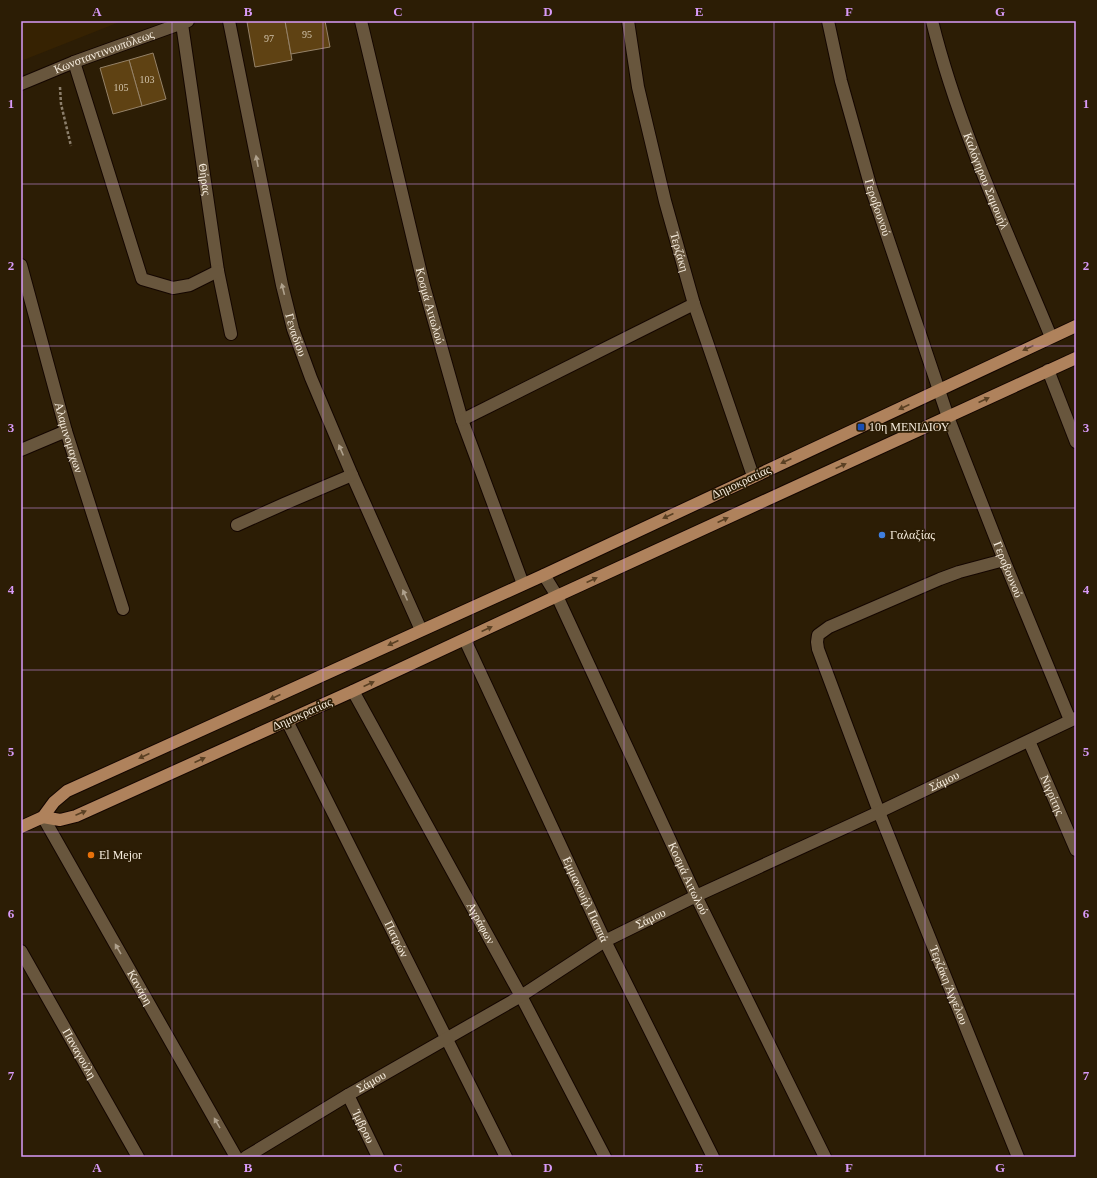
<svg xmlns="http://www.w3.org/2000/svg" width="1097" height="1178" font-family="'Times New Roman',serif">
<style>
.built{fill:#362202}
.building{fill:#5f4213;stroke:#958268}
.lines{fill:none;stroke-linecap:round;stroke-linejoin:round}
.minor-casing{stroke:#140600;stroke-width:14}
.major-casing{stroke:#140600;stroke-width:14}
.path{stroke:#8c7f6c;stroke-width:2.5;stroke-dasharray:3 2;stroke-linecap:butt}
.minor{stroke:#68563d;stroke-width:12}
.major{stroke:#af825c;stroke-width:12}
.oneway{fill:#afa18d}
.oneway2{fill:#5a4023}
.grid{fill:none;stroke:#d89af8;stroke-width:1;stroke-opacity:0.55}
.transit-dot{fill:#1a4fb4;stroke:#2c1d05;stroke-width:1.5}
.shop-dot{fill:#3f7fe0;stroke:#2c1d05;stroke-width:1.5}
.food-dot{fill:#e8710a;stroke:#2c1d05;stroke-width:1.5}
.labels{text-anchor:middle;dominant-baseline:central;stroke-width:3.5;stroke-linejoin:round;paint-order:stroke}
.number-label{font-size:10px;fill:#d0c2aa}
.street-label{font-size:12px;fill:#f6ecdd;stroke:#2c1d05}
.poi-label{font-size:12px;fill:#f6ecdd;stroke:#2c1d05;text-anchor:start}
.neatline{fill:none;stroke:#d89af8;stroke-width:1.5}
.grid-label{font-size:13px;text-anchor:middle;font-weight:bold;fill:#d89af8}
</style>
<rect width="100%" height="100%" fill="#2c1d05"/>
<polygon class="built" points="21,21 122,21 21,61"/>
<g class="building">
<polygon points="254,21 285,21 292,60 255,67 247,22"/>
<polygon points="285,21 325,21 330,47 291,54"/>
<polygon points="153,53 166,99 142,106 129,60"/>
<polygon points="129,60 142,106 113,114 100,68"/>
</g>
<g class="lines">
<defs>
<g id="minor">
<path id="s1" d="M229 21 282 285 293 329 311 378 352 475 421 630"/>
<path id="s2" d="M361 21 424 286 462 420 523 584"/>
<path id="s3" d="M628 21 638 87 665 201 694 304 753 476"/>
<path id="s4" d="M828 21 841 81 871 188 948 417 1004 560 1070 720"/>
<path id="s5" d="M932 21C959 130 1008 233 1051 337"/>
<path id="s6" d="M182 24 218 271 231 334"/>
<polyline points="74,62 142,279 173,288 190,285 218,271"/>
<path id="s7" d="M21 84 74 62 188 21"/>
<path id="s8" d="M21 265 66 431 123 609"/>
<polyline points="1048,370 1076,442"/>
<polyline points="462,420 694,304"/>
<polyline points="21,450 66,431"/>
<polyline points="237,525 284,504 352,475"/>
<path id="s9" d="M1004 560 959 572 940 579 829 627 818 635 817 642 818 649 879 812 1018 1157"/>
<path id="s10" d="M544 575 557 596 696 896 825 1157"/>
<path id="s11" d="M465 640 605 941 713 1157"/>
<path id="s12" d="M353 691 521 996 605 1157"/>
<path id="s13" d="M287 721 506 1157"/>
<path id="s14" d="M1029 741 1076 850"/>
<path id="s15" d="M43 817 236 1157"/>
<path id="s16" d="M21 951 138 1157"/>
<path id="s17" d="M348 1095 378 1157"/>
<path id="s18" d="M246 1157 348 1095 521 996 605 941 696 896 879 812 1076 718"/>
</g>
<g id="major">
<polyline points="43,817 60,820 76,816 353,691 557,596 1076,358"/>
<polyline points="21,827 43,817 54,802 67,791 544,575 1076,326"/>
</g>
</defs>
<use href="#minor" class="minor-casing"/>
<use href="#major" class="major-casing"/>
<polyline class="path" points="60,87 61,104 71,146"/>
<use href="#minor" class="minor"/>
<use href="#major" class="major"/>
</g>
<defs><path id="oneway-solid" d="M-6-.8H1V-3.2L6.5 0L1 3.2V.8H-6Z"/></defs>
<g class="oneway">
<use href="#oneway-solid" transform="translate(257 161) rotate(-101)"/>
<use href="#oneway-solid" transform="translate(283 289) rotate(-104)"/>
<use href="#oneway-solid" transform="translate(341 450) rotate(-113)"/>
<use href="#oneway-solid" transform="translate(405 595) rotate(-114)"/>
<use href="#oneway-solid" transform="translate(118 949) rotate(-120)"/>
<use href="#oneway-solid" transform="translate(217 1123) rotate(-120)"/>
</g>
<g class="oneway2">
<use href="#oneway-solid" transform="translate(1028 348) rotate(155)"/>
<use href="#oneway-solid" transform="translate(984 400) rotate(-25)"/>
<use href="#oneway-solid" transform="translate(904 407) rotate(155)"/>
<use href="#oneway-solid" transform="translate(786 461) rotate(155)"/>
<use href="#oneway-solid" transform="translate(841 466) rotate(-25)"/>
<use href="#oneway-solid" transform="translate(668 516) rotate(155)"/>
<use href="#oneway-solid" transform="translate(723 520) rotate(-25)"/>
<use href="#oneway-solid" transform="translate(592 580) rotate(-25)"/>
<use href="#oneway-solid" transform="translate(487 629) rotate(-25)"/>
<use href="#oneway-solid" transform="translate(393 643) rotate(155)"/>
<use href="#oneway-solid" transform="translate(369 684) rotate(-25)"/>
<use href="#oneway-solid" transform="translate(275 697) rotate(155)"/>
<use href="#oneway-solid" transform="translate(144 756) rotate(155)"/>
<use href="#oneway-solid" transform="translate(200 760) rotate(-24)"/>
<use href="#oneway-solid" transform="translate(81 813) rotate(-23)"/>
</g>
<path class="grid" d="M172 21V1157M323 21V1157M473 21V1157M624 21V1157M774 21V1157M925 21V1157M21 184H1076M21 346H1076M21 508H1076M21 670H1076M21 832H1076M21 994H1076"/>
<rect class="transit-dot" x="857" y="423" width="8" height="8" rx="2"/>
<circle class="shop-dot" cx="882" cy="535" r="4"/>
<circle class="food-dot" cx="91" cy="855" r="4"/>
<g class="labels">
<g class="number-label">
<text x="307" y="34">95</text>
<text x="269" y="38">97</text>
<text x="147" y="79">103</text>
<text x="121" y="87">105</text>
</g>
<g class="street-label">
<text stroke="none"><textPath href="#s7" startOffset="89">Κωνσταντινουπόλεως</textPath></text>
<text stroke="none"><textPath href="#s6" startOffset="157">Θήρας</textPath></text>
<text stroke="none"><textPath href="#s5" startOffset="169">Καλόγηρου Σαμουήλ</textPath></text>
<text stroke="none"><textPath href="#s4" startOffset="193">Γεροβουνού</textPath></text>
<text stroke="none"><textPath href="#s3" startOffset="237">Τερζάκη</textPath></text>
<text stroke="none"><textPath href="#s2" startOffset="293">Κοσμά Αιτωλού</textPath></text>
<text stroke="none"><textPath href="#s1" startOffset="321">Γεναδίου</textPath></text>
<text stroke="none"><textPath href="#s8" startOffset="179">Αλαμινομαχων</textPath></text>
<text transform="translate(741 482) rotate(-25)">Δημοκρατίας</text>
<text stroke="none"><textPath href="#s4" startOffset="578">Γεροβουνού</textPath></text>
<text transform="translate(302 714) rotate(-24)">Δημοκρατίας</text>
<text stroke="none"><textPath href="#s18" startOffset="794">Σάμου</textPath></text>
<text stroke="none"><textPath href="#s14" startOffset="59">Νιγρίτης</textPath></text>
<text stroke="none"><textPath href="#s10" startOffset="336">Κοσμά Αιτωλού</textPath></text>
<text stroke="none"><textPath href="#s11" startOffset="286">Εμμανουήλ Παππά</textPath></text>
<text stroke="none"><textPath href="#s18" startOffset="470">Σάμου</textPath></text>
<text stroke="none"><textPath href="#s12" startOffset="265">Αγράφων</textPath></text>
<text stroke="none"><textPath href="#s13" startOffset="244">Πατρών</textPath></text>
<text stroke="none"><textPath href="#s9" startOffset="576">Τερζάκη Άγγελου</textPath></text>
<text stroke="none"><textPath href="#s15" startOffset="196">Κανάρη</textPath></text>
<text stroke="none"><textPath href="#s16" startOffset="118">Παναγούλη</textPath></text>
<text stroke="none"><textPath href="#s18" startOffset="146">Σάμου</textPath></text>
<text stroke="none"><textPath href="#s17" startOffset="35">Ίμβρου</textPath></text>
</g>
<g class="poi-label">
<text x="869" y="427">10η ΜΕΝΙΔΙΟΥ</text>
<text x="890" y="535">Γαλαξίας</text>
<text x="99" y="855">El Mejor</text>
</g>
</g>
<rect width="1097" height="1178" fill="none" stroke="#2c1d05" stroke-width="44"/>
<rect x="22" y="22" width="1053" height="1134" class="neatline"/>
<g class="grid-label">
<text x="97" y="16">A</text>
<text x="248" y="16">B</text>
<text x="398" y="16">C</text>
<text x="548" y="16">D</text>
<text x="699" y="16">E</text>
<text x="849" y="16">F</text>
<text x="1000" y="16">G</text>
<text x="11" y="108">1</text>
<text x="1086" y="108">1</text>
<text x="11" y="270">2</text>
<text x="1086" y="270">2</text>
<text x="11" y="432">3</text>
<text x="1086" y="432">3</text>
<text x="11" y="594">4</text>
<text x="1086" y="594">4</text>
<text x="11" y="756">5</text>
<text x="1086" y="756">5</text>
<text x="11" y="918">6</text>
<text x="1086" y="918">6</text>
<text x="11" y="1080">7</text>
<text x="1086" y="1080">7</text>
<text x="97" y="1172">A</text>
<text x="248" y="1172">B</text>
<text x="398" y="1172">C</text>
<text x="548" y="1172">D</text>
<text x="699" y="1172">E</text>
<text x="849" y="1172">F</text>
<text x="1000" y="1172">G</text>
</g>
</svg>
